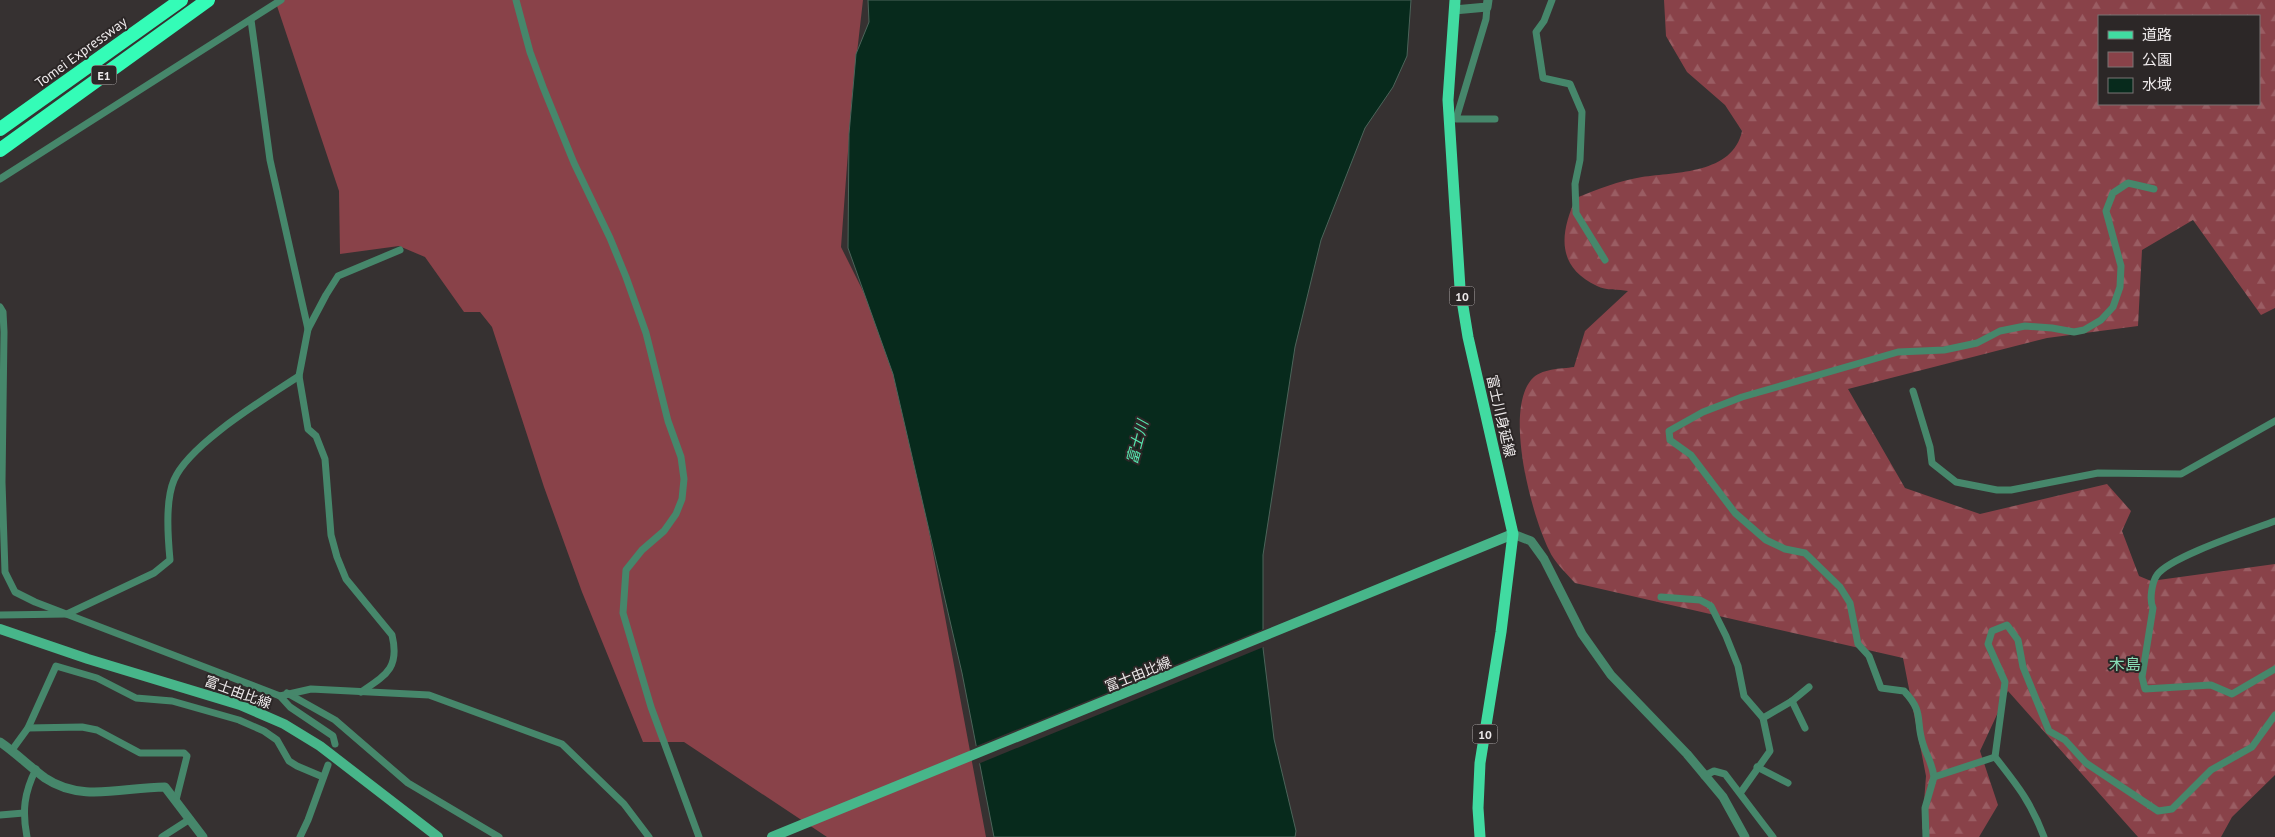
<svg xmlns="http://www.w3.org/2000/svg" width="2275" height="837" font-family="'PT Sans','Noto Sans JP',sans-serif">
<style>
.green{fill:#894249}
.forest{fill:url(#forest-firs);fill-rule:evenodd}
.water{fill:#072a1c;stroke:#4c645a}
.pier{fill:#363131}
.lines{fill:none;stroke-linecap:round;stroke-linejoin:round}
.minor{stroke:#46876b;stroke-width:7}
.tertiary{stroke:#46876b;stroke-width:9}
.secondary{stroke:#47b68a;stroke-width:10}
.primary{stroke:#41dba1;stroke-width:11}
.motorway{stroke:#34fcb7;stroke-width:14}
.labels{text-anchor:middle;dominant-baseline:central;stroke-width:4;stroke-linejoin:round;paint-order:stroke}
.shield{fill:#2c2727;stroke:#b4b0b0;stroke-width:1}
.shield-label{font-size:12px;font-weight:bold;fill:#eeeaeb}
.street-label{font-size:14px;fill:#eeeaeb;stroke:#2c2727}
.water-label{font-size:15px;font-style:italic;fill:#57e7af;stroke:#2c2727}
.quarter-label{font-size:16px;fill:#89deb7;stroke:#2c2727}
</style>
<defs>
<pattern id="forest-firs" width="22" height="20" patternUnits="userSpaceOnUse" patternTransform="scale(1.25)"><rect width="22" height="20" fill="#894249"/><path d="M5 1l3.5 6h-7zM16 11l3.5 6h-7z" fill="#9a5d63"/></pattern>
</defs>
<rect width="100%" height="100%" fill="#363131"/>
<polygon class="green" points="279,0 863,0 852,97 841,247 897,359 986,837 827,837 684,742 643,742 582,592 544,487 492,327 480,312 464,312 425,257 399,246 340,254 339,191 276,3"/>
<path class="forest" d="M1664 0H2275V308L2261 315 2193 220 2142 250 2138 326 2047 338 1848 389 1905 488 1980 514 2107 484 2131 511 2122 531 2139 576 2151 581 2275 564V775L2232 817 2221 837H2138L2008 691 1980 751 1998 805 1979 837H1926L1922 828 1926 776 1903 658 1575 583C1566 573 1554 562 1549 550 1532 516 1504 413 1531 380 1541 368 1561 369 1574 367L1585 331 1628 291C1619 289 1606 291 1597 286 1557 267 1559 235 1576 198 1598 189 1618 181 1642 177 1676 172 1733 174 1742 131L1725 105 1687 72 1666 36ZM2099 16H2259V104H2099Z"/>
<polygon class="water" points="868,0 1411,0 1407,56 1393,87 1365,128 1321,240 1295,347 1263,555 1263,648 1274,739 1296,831 1295,837 994,837 962,673 893,374 848,248 849,134 856,54 869,22"/>
<polygon class="pier" points="1266,628 1266,646 978,764 974,747"/>
<g class="lines">
<g class="minor">
<polyline points="516,0 530,52 543,87 574,163 610,238 626,277 646,333 668,421 681,457 684,479 682,499 676,514 664,531 642,550 626,570 623,613 651,707 699,837"/>
<polyline points="1552,0 1544,21 1536,32 1543,78 1570,84 1582,112 1580,160 1575,184 1576,213 1605,260"/>
<polyline points="1487,7 1486,19 1456,119 1495,119"/>
<polyline points="251,20 270,160 308,329"/>
<polyline points="0,179 281,0"/>
<polyline points="0,307 3,312 4,332 2,482 5,572 15,592 35,602 280,696 290,707 333,736 335,744"/>
<polyline points="1913,391 1930,447 1932,463 1956,482 1997,490 2011,490 2098,473 2181,474 2275,421"/>
<path d="M2275 521C2252 530 2169 557 2157 575 2152 582 2149 600 2153 608L2142 677 2145 689 2211 685 2232 694 2275 669"/>
<polyline points="1661,597 1700,600 1711,606 1726,636 1738,666 1744,696 1763,718 1770,751 1741,792"/>
<path d="M0 615 67 614 154 573 170 560C168 538 165 501 174 480 189 444 266 398 299 376"/>
<path d="M361 692C386 675 400 668 392 635L346 579 337 557 331 535 325 459 316 436 308 429 299 376 308 329 326 295 338 276 400 250"/>
<polyline points="287,693 335,720 408,783 499,837"/>
<polyline points="280,696 311,689 429,695 562,744 624,804 649,837"/>
<polyline points="1792,701 1805,728"/>
<polyline points="1763,718 1792,701 1809,687"/>
<polyline points="28,728 56,666 97,678 136,698 172,701 239,720 264,731 277,740 289,761 297,766 323,777"/>
<polyline points="12,750 28,728 82,727 97,730 140,753 184,753 187,756 176,800"/>
<polyline points="1757,767 1788,783"/>
<polyline points="1704,776 1714,771 1725,774 1773,837"/>
<path d="M1934 777C1932 762 1927 757 1923 744 1915 720 1925 713 1904 691L1881 688 1869 656 1858 644 1850 603 1840 587 1805 553 1785 549 1766 540 1735 513 1691 455 1670 440 1669 431 1703 412 1742 397 1898 352 1944 350 1977 343 2000 331 2025 326 2052 328 2074 332 2084 330 2101 320 2113 307 2120 287 2121 266 2106 211 2113 193 2128 183 2154 189"/>
<polyline points="0,815 24,813"/>
<path d="M27 837C22 811 24 793 36 769"/>
<polyline points="162,837 190,819"/>
<polyline points="300,837 308,820 328,765"/>
<polyline points="1926,837 1925,808 1934,777 1995,757"/>
<path d="M2044 837C2031 802 2017 785 1995 757L2005 682 1988 644 1992 631 2007 625 2018 640 2023 667 2049 731 2065 740 2086 763 2158 811 2172 809 2211 770 2252 747 2275 715"/>
</g>
<g class="tertiary">
<polyline points="1454,10 1487,7 1488,0"/>
<polyline points="1513,534 1531,541 1544,559 1582,634 1611,675 1687,754 1723,797 1745,837"/>
<path d="M0 742C16 753 30 767 45 778 82 803 123 787 165 787L203 837"/>
</g>
<g class="secondary">
<polyline points="0,629 88,659 240,705 284,724 320,746 438,837"/>
<polyline points="772,837 1513,534"/>
</g>
<polyline class="primary" points="1455,0 1448,100 1460,288 1468,337 1513,534 1501,632 1480,763 1478,808 1480,837"/>
<g class="motorway">
<polyline points="0,129 181,0"/>
<polyline points="0,150 208,0"/>
</g>
</g>
<g class="labels">
<g class="shield">
<rect x="91.5" y="65.5" width="25" height="19" rx="4"/>
<rect x="1449.5" y="286.5" width="25" height="19" rx="4"/>
<rect x="1472.5" y="724.5" width="25" height="19" rx="4"/>
</g>
<g class="shield-label">
<text x="104" y="75">E1</text>
<text x="1462" y="296">10</text>
<text x="1485" y="734">10</text>
</g>
<g class="street-label">
<text transform="translate(81 52) rotate(-36)">Tomei Expressway</text>
<text transform="translate(1501 416) rotate(77)">富士川身延線</text>
<text transform="translate(1138 674) rotate(-22)">富士由比線</text>
<text transform="translate(238 692) rotate(20)">富士由比線</text>
</g>
<g class="water-label">
<text transform="translate(1137 442) rotate(-75)">富士川</text>
</g>
<g class="quarter-label">
<text x="2125" y="664">木島</text>
</g>
</g>
<rect x="2098" y="15" width="162" height="90" fill="#2c2727" stroke="#7a7575"/>
<rect x="2108" y="31" width="25" height="8" fill="#41dba1" stroke="#7a7575"/>
<text x="2142" y="40" font-size="15" fill="#eeeaeb">道路</text>
<rect x="2108" y="52" width="25" height="15" fill="#894249" stroke="#7a7575"/>
<text x="2142" y="65" font-size="15" fill="#eeeaeb">公園</text>
<rect x="2108" y="78" width="25" height="15" fill="#072a1c" stroke="#7a7575"/>
<text x="2142" y="90" font-size="15" fill="#eeeaeb">水域</text>
</svg>
